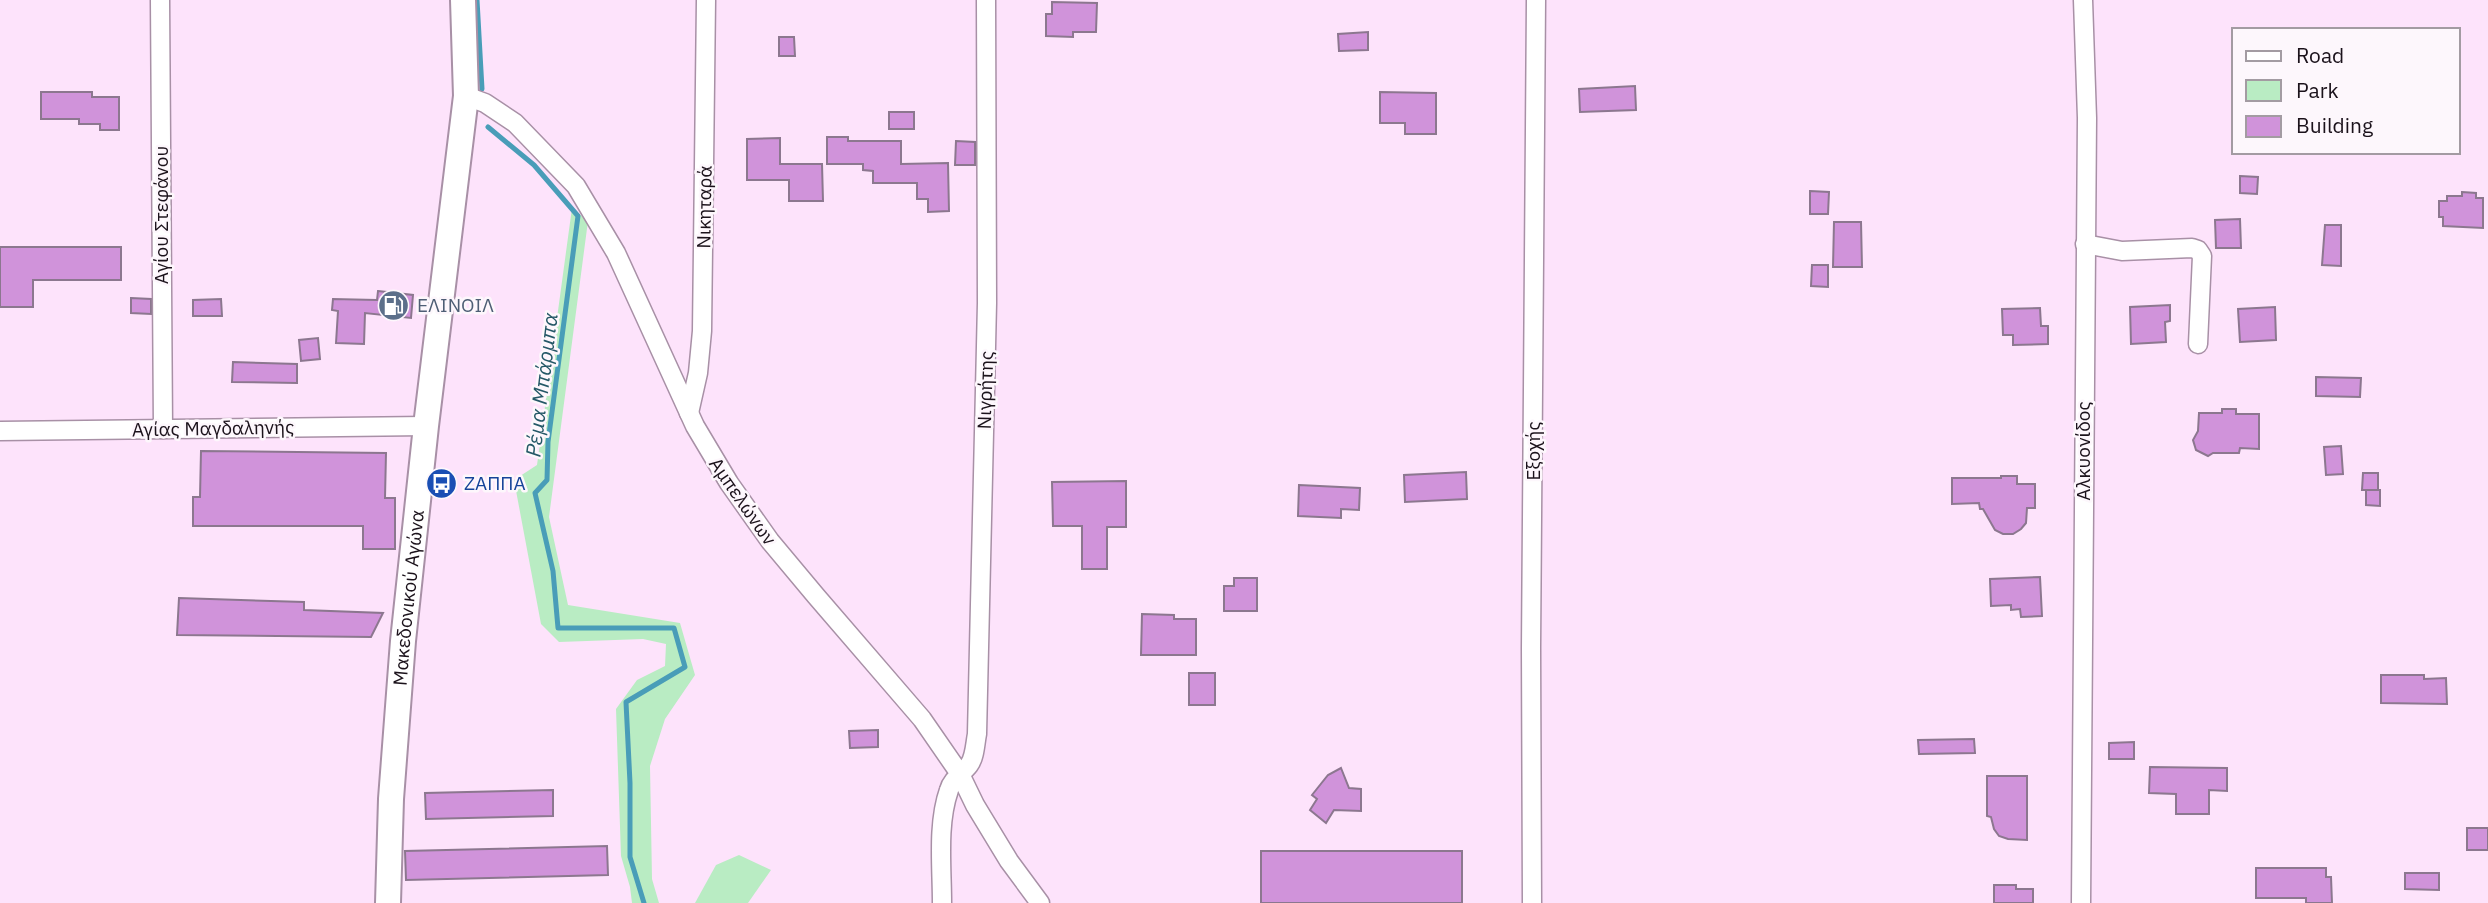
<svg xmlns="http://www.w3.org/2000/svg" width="2488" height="903" font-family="'IBM Plex Sans',sans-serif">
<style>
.green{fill:#b9ecc3}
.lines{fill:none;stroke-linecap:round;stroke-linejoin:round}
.stream{stroke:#499db8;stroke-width:5}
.building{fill:#d093da;stroke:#8c778f;stroke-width:2}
.minor-casing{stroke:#a890a6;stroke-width:21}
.secondary-casing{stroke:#a890a6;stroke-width:28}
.minor{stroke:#fff;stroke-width:18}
.secondary{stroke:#fff;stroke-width:24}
.labels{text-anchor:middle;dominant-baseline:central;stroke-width:5;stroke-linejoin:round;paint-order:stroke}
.street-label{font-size:19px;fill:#1b121b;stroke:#fdf7fc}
.service-label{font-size:19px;fill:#4e5e75;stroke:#fdf7fc;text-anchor:start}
.transit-label{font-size:19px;fill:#164399;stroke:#fdf7fc;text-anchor:start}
.water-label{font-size:21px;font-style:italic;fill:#255867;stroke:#fdf7fc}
</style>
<rect width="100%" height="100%" fill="#fde3fb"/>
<g class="green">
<polygon points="572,208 588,221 549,517 568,605 680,623 695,675 665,719 650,766 652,879 659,903 632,903 630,887 621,856 616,709 637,680 665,666 666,644 643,639 559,642 541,624 514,480 537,465"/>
<polygon points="739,855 771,870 748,903 695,903 716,865"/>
</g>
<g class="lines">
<g class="stream">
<polyline points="477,0 482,89"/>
<polyline points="488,127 534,165 578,216 548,442 547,480 535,493 553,571 558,628 674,628 685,667 626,702 630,783 630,857 644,903"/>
</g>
</g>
<g class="building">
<polygon points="1052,2 1097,3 1096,32 1073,32 1073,37 1046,36 1046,14 1052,14"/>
<polygon points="1368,32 1368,50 1339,51 1338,34"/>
<polygon points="779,37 794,37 795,56 779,56"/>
<polygon points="1635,86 1636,110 1580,112 1579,89"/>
<polygon points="41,92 92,92 92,97 119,97 119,130 100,130 100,124 79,124 79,119 41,119"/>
<polygon points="1380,92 1436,93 1436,134 1405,134 1405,123 1380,123"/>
<rect x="889" y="112" width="25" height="17"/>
<polygon points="827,137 848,137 848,141 901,141 901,164 948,163 949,211 928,212 928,199 917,199 917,183 873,183 873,171 863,170 863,164 827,164"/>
<polygon points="780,138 780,164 822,164 823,201 789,201 789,180 747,180 747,139"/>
<polygon points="956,141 975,142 975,165 955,165"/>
<polygon points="2240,176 2258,177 2257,194 2240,193"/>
<polygon points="1810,191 1829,192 1828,214 1810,214"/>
<polygon points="2462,192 2476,193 2476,198 2483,198 2483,228 2443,226 2443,217 2439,217 2439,201 2447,201 2447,196 2462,196"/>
<polygon points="2240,219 2241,248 2216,248 2215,220"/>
<polygon points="1834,222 1861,222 1862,267 1833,267"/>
<polygon points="2325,225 2341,225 2341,266 2322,265"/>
<polygon points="0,247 121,247 121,280 33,280 33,307 0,307"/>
<polygon points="1812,265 1828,265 1828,287 1811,286"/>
<polygon points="378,291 413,295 411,318 365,313 364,344 336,343 338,311 332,310 333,299 377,300"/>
<polygon points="131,298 151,299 151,314 131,313"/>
<polygon points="221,299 222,316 193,316 193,300"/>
<polygon points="2170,305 2170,321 2165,322 2166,342 2131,344 2130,307"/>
<polygon points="2275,307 2276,340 2240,342 2238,309"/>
<polygon points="2040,308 2041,326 2048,326 2048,344 2013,345 2013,335 2003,335 2002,309"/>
<polygon points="318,338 320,359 301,361 299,340"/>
<polygon points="233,362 297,364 297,383 232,382"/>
<polygon points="2316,377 2361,378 2360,397 2316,396"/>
<polygon points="2222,409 2236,409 2236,414 2259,414 2259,449 2240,448 2239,453 2213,453 2208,456 2196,450 2193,440 2198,431 2199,413 2222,413"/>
<polygon points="2341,446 2343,474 2326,475 2324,447"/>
<polygon points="201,451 386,453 385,498 395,498 395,549 363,549 363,526 193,526 193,497 200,497"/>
<polygon points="1466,472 1467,499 1405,502 1404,475"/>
<polygon points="2363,473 2378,473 2378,490 2362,490"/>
<polygon points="2001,476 2017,476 2017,484 2035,484 2035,508 2027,508 2026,523 2021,529 2013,534 2003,534 1995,530 1983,509 1980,509 1979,503 1952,504 1952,478 2001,478"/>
<polygon points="1126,481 1126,527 1107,527 1107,569 1082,569 1082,526 1053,526 1052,482"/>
<polygon points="1299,485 1360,488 1359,510 1341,509 1341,518 1298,516"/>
<polygon points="2366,490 2380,490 2380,506 2366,505"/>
<polygon points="2040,577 2042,616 2021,617 2020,609 2011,610 2011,605 1991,606 1990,579"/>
<polygon points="1234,578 1257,578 1257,611 1224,611 1224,586 1234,586"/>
<polygon points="179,598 304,602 304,610 383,613 371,637 177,635"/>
<polygon points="1142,614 1174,615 1174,619 1196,619 1196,655 1141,655"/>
<rect x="1189" y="673" width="26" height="32"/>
<polygon points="2381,675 2424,675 2424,679 2446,678 2447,704 2381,703"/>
<polygon points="878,730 878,747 850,748 849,731"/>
<polygon points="1974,739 1975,753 1919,754 1918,740"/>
<polygon points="2134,742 2134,759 2109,759 2109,743"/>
<polygon points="2150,767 2227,768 2227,791 2209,790 2209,814 2176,814 2176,794 2149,793"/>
<polygon points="1341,768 1349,788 1361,789 1361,811 1334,810 1326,823 1310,810 1317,799 1312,795 1328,775"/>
<polygon points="1987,776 2027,776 2027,840 2008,839 1999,836 1994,829 1991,817 1987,816"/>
<polygon points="553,790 553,816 426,819 425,793"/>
<rect x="2467" y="828" width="21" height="22"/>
<polygon points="607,846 608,875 406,880 405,851"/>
<rect x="1261" y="851" width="201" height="52"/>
<polygon points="2256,868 2326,868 2326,877 2331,877 2332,903 2306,903 2306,898 2256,898"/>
<polygon points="2405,873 2439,873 2439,890 2405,889"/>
<polygon points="1994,885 2016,885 2016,889 2033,889 2033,903 1994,903"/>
</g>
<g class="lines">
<defs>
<g id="minor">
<polyline points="160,0 163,429"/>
<polyline points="466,96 485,103 515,123 576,186 616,253 695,426 729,483 770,541 816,596 922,719 960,774 975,805 1009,861 1040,903"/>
<polyline points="2085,244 2122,251 2192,248 2198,250 2202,256 2198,344"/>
<polyline points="689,413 698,373 702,331 706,0"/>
<polyline points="0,431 426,426"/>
<path d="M942 903C942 867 937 824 949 790 952 779 962 774 969 765 975 757 975 744 977 734L987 303 986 0"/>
<polyline points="1532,903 1531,648 1536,0"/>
<polyline points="2081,903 2087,118 2083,0"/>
</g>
<g id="secondary">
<path id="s1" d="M388 903 391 799 403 641 426 426 466 96 463 0"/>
</g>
</defs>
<use href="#minor" class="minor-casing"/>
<use href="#secondary" class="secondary-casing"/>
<use href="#minor" class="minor"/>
<use href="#secondary" class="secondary"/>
</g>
<defs>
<symbol id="fuel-disc" viewBox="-11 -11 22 22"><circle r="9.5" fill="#5c6f8a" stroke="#fdf7fc"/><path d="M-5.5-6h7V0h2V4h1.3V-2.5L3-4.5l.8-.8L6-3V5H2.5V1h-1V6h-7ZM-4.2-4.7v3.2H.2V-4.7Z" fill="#fff"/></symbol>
<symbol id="bus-disc" viewBox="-11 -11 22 22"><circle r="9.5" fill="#1a4fb4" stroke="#fdf7fc"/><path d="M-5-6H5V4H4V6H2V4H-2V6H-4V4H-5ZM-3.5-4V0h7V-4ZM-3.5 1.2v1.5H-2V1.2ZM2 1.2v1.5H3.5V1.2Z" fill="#fff"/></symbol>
</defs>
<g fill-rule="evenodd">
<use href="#fuel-disc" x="376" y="288" width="35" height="35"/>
<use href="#bus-disc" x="424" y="466" width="35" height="35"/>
</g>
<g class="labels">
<g class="street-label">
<text transform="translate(704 207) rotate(-89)">Νικηταρά</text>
<text transform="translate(161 215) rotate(-90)">Αγίου Στεφάνου</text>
<text transform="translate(985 390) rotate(-88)">Νιγρήτης</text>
<text transform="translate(213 428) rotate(-1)">Αγίας Μαγδαληνής</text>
<text transform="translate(1533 451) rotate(-90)">Εξοχής</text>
<text transform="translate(2083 451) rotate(-90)">Αλκυονίδος</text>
<text transform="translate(743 501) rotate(55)">Αμπελώνων</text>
<text stroke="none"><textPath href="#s1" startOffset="306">Μακεδονικού Αγώνα</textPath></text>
</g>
<g class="service-label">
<text x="417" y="305">ΕΛΙΝΟΙΛ</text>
</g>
<g class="transit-label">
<text x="464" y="483">ΖΑΠΠΑ</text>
</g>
<g class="water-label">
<text transform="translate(541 385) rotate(-83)">Ρέμα Μπάρμπα</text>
</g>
</g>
<rect x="2232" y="28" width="228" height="126" fill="#fdf7fc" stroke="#a39ba2" stroke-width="2"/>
<rect x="2246" y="51" width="35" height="10" fill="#ffffff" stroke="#a39ba2" stroke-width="2"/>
<text x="2296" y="63" font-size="21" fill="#1b121b">Road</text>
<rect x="2246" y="80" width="35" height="21" fill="#b9ecc3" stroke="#a39ba2" stroke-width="2"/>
<text x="2296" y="98" font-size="21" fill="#1b121b">Park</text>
<rect x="2246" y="116" width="35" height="21" fill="#d093da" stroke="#a39ba2" stroke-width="2"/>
<text x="2296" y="133" font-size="21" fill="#1b121b">Building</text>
</svg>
